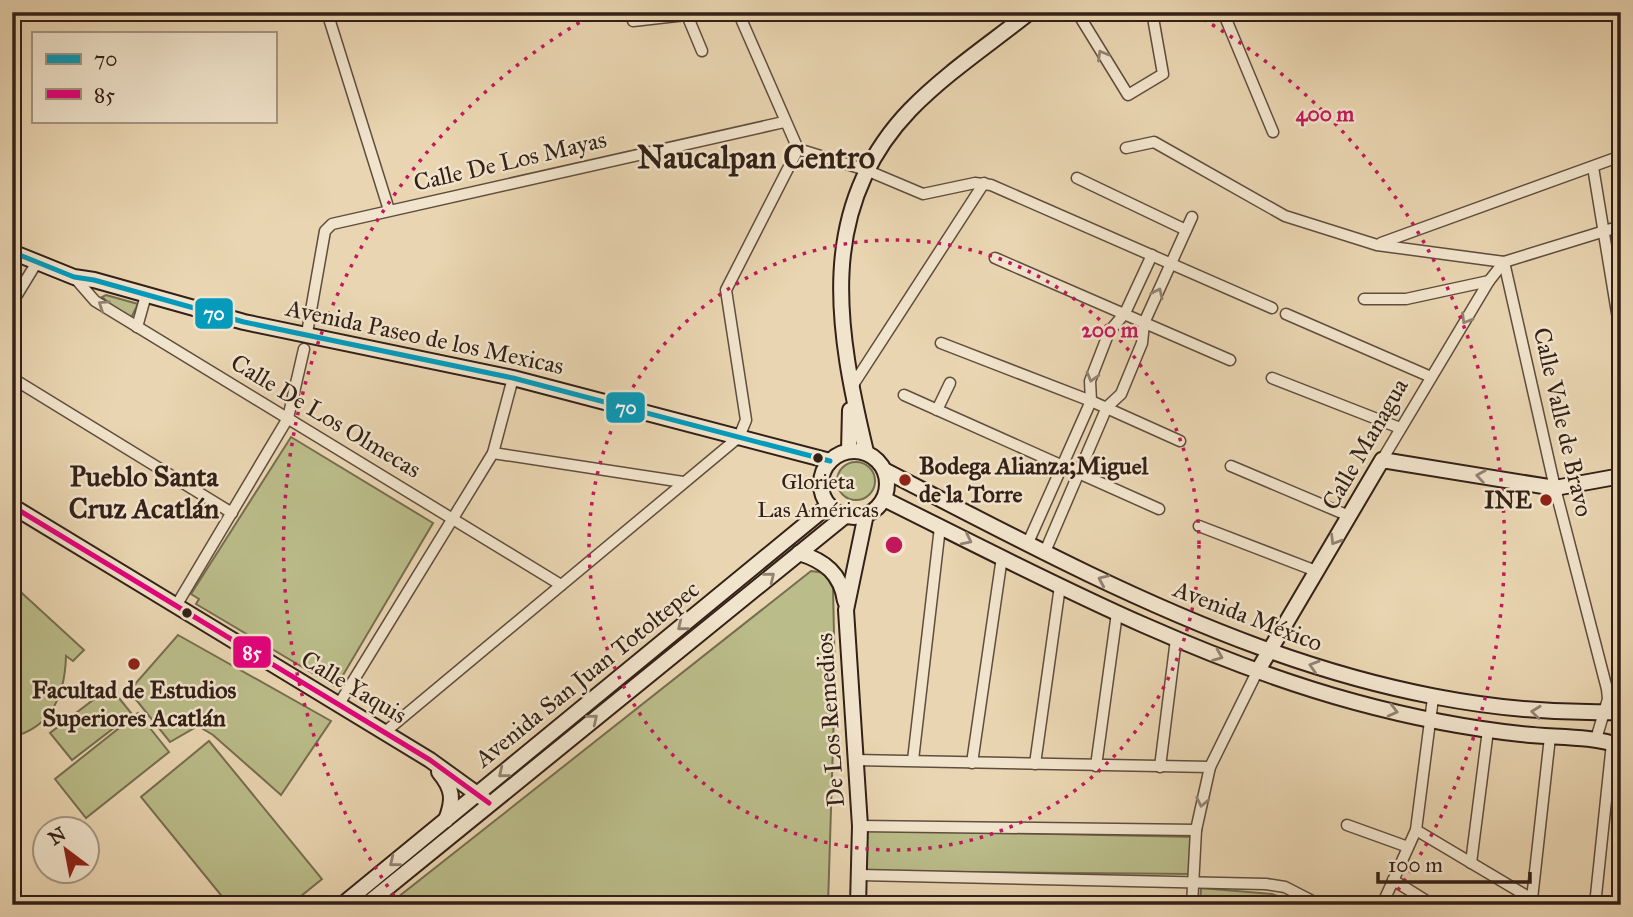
<svg xmlns="http://www.w3.org/2000/svg" width="1633" height="917" font-family="'IM FELL Great Primer',serif">
<style>
.green{fill:#babc89;stroke:#766e50;stroke-width:2}
.lines{fill:none;stroke-linecap:round;stroke-linejoin:round}
.street-casing{stroke:#604d3e;stroke-width:13}
.secondary-casing{stroke:#332017;stroke-width:18}
.street{stroke:#f1e4cc;stroke-width:10}
.secondary{stroke:#f1e4cc;stroke-width:14}
.bus-1-casing{stroke:#f1e4cc;stroke-width:10}
.bus-2-casing{stroke:#f1e4cc;stroke-width:10}
.bus-1{stroke:#059bbc;stroke-width:5}
.bus-2{stroke:#e5007d;stroke-width:5}
.oneway{stroke:#928272}
.ring{fill:none;stroke:#c2185b;stroke-width:3.5;stroke-dasharray:3.5 7}
.bus-dot{fill:#332017;stroke:#f1e4cc;stroke-width:2.5}
.poi-dot{fill:#8f2418;stroke:#f1e4cc;stroke-width:2.5}
.labels{text-anchor:middle;dominant-baseline:central;stroke-width:5;stroke-linejoin:round;paint-order:stroke}
.bus-label{font-size:22px;fill:#332017;stroke:#f1e4cc}
.street-label{font-size:24px;fill:#332017;stroke:#f1e4cc}
.poi-label{font-size:24px;font-weight:bold;fill:#332017;stroke:#f1e4cc;text-anchor:start}
.quarter-label{font-size:28px;font-weight:bold;fill:#332017;stroke:#f1e4cc}
.district-label{font-size:32px;font-weight:bold;fill:#332017;stroke:#f1e4cc}
.centre{fill:#c2185b;stroke:#f1e4cc;stroke-width:3.5}
.ring-label{font-size:21px;text-anchor:middle;font-weight:bold;fill:#c2185b;stroke:#f1e4cc;stroke-width:5;stroke-linejoin:round;paint-order:stroke}
.line-badge{stroke:#f1e4cc;stroke-width:2.5}
.badge-label{font-size:19px;text-anchor:middle;font-weight:bold;fill:#fff}
</style>
<rect width="100%" height="100%" fill="#e9d5b1"/>
<filter id="stains"><feTurbulence type="fractalNoise" baseFrequency=".00286" numOctaves="4"/><feColorMatrix values="0 0 0 0 .2 0 0 0 0 .09 0 0 0 0 .02 0 0 0 .5 -.17"/></filter>
<radialGradient id="worn" r=".72"><stop offset=".6" stop-color="#630" stop-opacity="0"/><stop offset="1" stop-color="#630" stop-opacity=".3"/></radialGradient>
<g class="green">
<polygon points="106,295 138,304 131,318 122,314 102,297"/>
<polygon points="291,437 433,523 336,687 196,604 199,599 191,594"/>
<circle cx="856" cy="481" r="19"/>
<polygon points="811,571 825,573 833,588 835,681 828,905 388,905"/>
<path d="M12 584 84 650 73 661 66 656C65 693 53 727 12 737Z"/>
<polygon points="178,635 331,721 281,795 213,735 198,726 170,742 129,691"/>
<polygon points="110,687 132,714 72,760 50,733"/>
<polygon points="138,713 169,752 86,818 55,779"/>
<polygon points="209,741 322,879 290,905 229,905 141,797"/>
<polygon points="863,830 1197,837 1194,874 864,871"/>
<polygon points="1201,888 1272,894 1301,905 1200,905"/>
</g>
<g class="lines">
<defs>
<g id="street">
<polyline points="327,12 389,210"/>
<polyline points="738,12 798,149 866,170 923,194 975,183 991,185 1272,308"/>
<polyline points="1077,12 1128,95 1163,74 1152,12"/>
<polyline points="1223,12 1273,132"/>
<polyline points="687,15 702,51"/>
<polyline points="633,21 712,12"/>
<polyline points="1126,148 1154,142 1285,216 1377,245 1504,262 1621,226"/>
<polyline points="1593,167 1621,337"/>
<polyline points="1077,178 1186,230"/>
<polyline points="1381,243 1621,156"/>
<polyline points="995,258 1230,360"/>
<polyline points="1504,262 1555,488 1607,689 1608,699 1596,739"/>
<polyline points="74,277 95,301 561,585"/>
<polyline points="1364,299 1406,299 1489,281"/>
<polyline points="12,303 37,262"/>
<polyline points="1286,314 1431,377"/>
<polyline points="137,327 146,295"/>
<polyline points="307,333 325,231 332,224 784,122"/>
<polyline points="941,343 1091,401 1180,441"/>
<polyline points="12,378 232,513"/>
<polyline points="1272,378 1400,428"/>
<polyline points="851,388 984,183"/>
<polyline points="904,395 1159,509"/>
<polyline points="937,410 950,383"/>
<polyline points="493,453 683,482"/>
<polyline points="1382,460 1489,281 1504,262"/>
<polyline points="1231,466 1349,516"/>
<polyline points="1199,526 1316,571"/>
<polyline points="1027,545 1091,401 1090,381 1109,332 1125,313 1152,255"/>
<polyline points="1044,554 1107,407 1121,394 1142,343 1144,323 1192,217"/>
<polyline points="176,606 288,418 304,349"/>
<polyline points="339,704 493,453 513,378"/>
<polyline points="385,732 739,437 746,420 726,290 798,149"/>
<polyline points="855,760 1210,767"/>
<polyline points="913,760 940,527"/>
<polyline points="972,763 1002,557"/>
<polyline points="1035,764 1060,586"/>
<polyline points="1096,766 1117,613"/>
<polyline points="1160,767 1176,639"/>
<polyline points="1347,825 1408,847"/>
<polyline points="860,826 1196,830"/>
<polyline points="1416,830 1542,905"/>
<polyline points="1471,863 1488,730"/>
<polyline points="860,875 1266,884 1285,887 1320,905"/>
<polyline points="1393,880 1433,905"/>
<polyline points="1532,899 1550,737"/>
<polyline points="1192,905 1196,830 1210,767 1257,672"/>
<polyline points="1382,905 1416,830 1433,698"/>
<polyline points="1595,905 1612,743"/>
</g>
<g id="secondary">
<polyline points="12,252 74,277 94,280 244,322 513,378 830,461"/>
<polyline points="849,451 850,410"/>
<circle cx="854" cy="484" r="33"/>
<path d="M866 452C837 331 815 209 910 110 946 73 990 44 1030 12"/>
<path d="M886 471C1118 591 1351 720 1621 712"/>
<path d="M884 499C1037 575 1190 657 1355 702 1410 717 1465 728 1521 734 1554 738 1589 735 1621 746"/>
<polyline points="12,506 430,760 484,799"/>
<path d="M799 553C825 561 841 574 845 601"/>
<polyline points="1257,672 1382,460 1555,488 1621,476"/>
<path d="M439 772C453 789 454 799 446 820"/>
<polyline points="342,905 829,505"/>
<polyline points="366,905 845,516"/>
<polyline points="858,905 860,826 846,610 866,514"/>
</g>
</defs>
<use href="#street" class="street-casing"/>
<use href="#secondary" class="secondary-casing"/>
<use href="#street" class="street"/>
<use href="#secondary" class="secondary"/>
<defs>
<polyline id="bus-1" points="12,252 74,277 94,280 244,322 513,378 830,461"/>
<polyline id="bus-2" points="12,506 430,760 489,803"/>
</defs>
<use href="#bus-1" class="bus-1-casing"/>
<use href="#bus-2" class="bus-2-casing"/>
<use href="#bus-1" class="bus-1"/>
<use href="#bus-2" class="bus-2"/>
</g>
<defs><path id="oneway-chevron" d="M-2-3.5L2.5 0L-2 3.5" fill="none" stroke-width="1.6" stroke-linecap="round" stroke-linejoin="round" transform="scale(1.75)"/></defs>
<g class="oneway">
<use href="#oneway-chevron" transform="translate(1102 55) rotate(-120)"/>
<use href="#oneway-chevron" transform="translate(1158 293) rotate(-65)"/>
<use href="#oneway-chevron" transform="translate(103 305) rotate(-146)"/>
<use href="#oneway-chevron" transform="translate(1466 319) rotate(121)"/>
<use href="#oneway-chevron" transform="translate(1092 377) rotate(106)"/>
<use href="#oneway-chevron" transform="translate(1481 476) rotate(-171)"/>
<use href="#oneway-chevron" transform="translate(967 540) rotate(26)"/>
<use href="#oneway-chevron" transform="translate(1335 540) rotate(121)"/>
<use href="#oneway-chevron" transform="translate(770 577) rotate(-39)"/>
<use href="#oneway-chevron" transform="translate(1103 580) rotate(-156)"/>
<use href="#oneway-chevron" transform="translate(682 626) rotate(141)"/>
<use href="#oneway-chevron" transform="translate(1218 656) rotate(22)"/>
<use href="#oneway-chevron" transform="translate(1314 666) rotate(-163)"/>
<use href="#oneway-chevron" transform="translate(1393 711) rotate(14)"/>
<use href="#oneway-chevron" transform="translate(1536 712) rotate(-174)"/>
<use href="#oneway-chevron" transform="translate(593 719) rotate(-39)"/>
<use href="#oneway-chevron" transform="translate(503 773) rotate(141)"/>
<use href="#oneway-chevron" transform="translate(1202 802) rotate(102)"/>
<use href="#oneway-chevron" transform="translate(394 862) rotate(141)"/>
</g>
<g class="ring">
<circle cx="894" cy="545" r="305"/>
<path d="M400 904A610 610 0 0 1 594 14M1194 14A610 610 0 0 1 1388 904"/>
</g>
<g class="bus-dot">
<circle cx="818" cy="458" r="6"/>
<circle cx="187" cy="613" r="6"/>
</g>
<g class="poi-dot">
<circle cx="905" cy="480" r="7"/>
<circle cx="1546" cy="500" r="7"/>
<circle cx="134" cy="664" r="7"/>
</g>
<g class="labels">
<g class="bus-label">
<text x="818" y="481">Glorieta<tspan x="818" dy="28">Las Américas</tspan></text>
</g>
<g class="street-label">
<text transform="translate(510 161) rotate(-13)">Calle De Los Mayas</text>
<text transform="translate(425 337) rotate(12)">Avenida Paseo de los Mexicas</text>
<text transform="translate(326 416) rotate(31)">Calle De Los Olmecas</text>
<text transform="translate(1563 422) rotate(77)">Calle Valle de Bravo</text>
<text transform="translate(1365 444) rotate(-60)">Calle Managua</text>
<text transform="translate(1248 616) rotate(21)">Avenida México</text>
<text transform="translate(587 674) rotate(-39)">Avenida San Juan Totoltepec</text>
<text transform="translate(354 687) rotate(31)">Calle Yaquis</text>
<text transform="translate(830 720) rotate(-94)">De Los Remedios</text>
</g>
<g class="poi-label">
<text x="919" y="466">Bodega Alianza;Miguel<tspan x="919" dy="28">de la Torre</tspan></text>
<text x="1532" y="500" text-anchor="end">INE</text>
<text x="134" y="690" text-anchor="middle">Facultad de Estudios<tspan x="134" dy="28">Superiores Acatlán</tspan></text>
</g>
<g class="quarter-label">
<text x="144" y="476">Pueblo Santa<tspan x="144" dy="32">Cruz Acatlán</tspan></text>
</g>
<g class="district-label">
<text x="756" y="157">Naucalpan Centro</text>
</g>
</g>
<circle cx="894" cy="545" r="10" class="centre"/>
<g class="ring-label">
<text x="1325" y="121">400 m</text>
<text x="1110" y="337">200 m</text>
</g>
<g class="line-badge">
<rect x="194" y="297" width="40" height="33" rx="7" fill="#059bbc"/>
<rect x="605" y="391" width="41" height="33" rx="7" fill="#059bbc"/>
<rect x="232" y="635" width="40" height="34" rx="7" fill="#e5007d"/>
</g>
<g class="badge-label">
<text x="214" y="320">70</text>
<text x="626" y="414">70</text>
<text x="252" y="659">85</text>
</g>
<rect width="1633" height="917" fill="none" stroke="#e9d5b1" stroke-width="42"/>
<rect x="14" y="14" width="1605" height="889" fill="none" stroke="#332017" stroke-width="3.5"/>
<rect x="21" y="21" width="1591" height="875" fill="none" stroke="#332017" stroke-width="2"/>
<rect x="32" y="32" width="245" height="91" fill="#f1e4cc" stroke="#a59684" stroke-width="2"/>
<rect x="46" y="54" width="35" height="10" fill="#059bbc" stroke="#a59684" stroke-width="2"/>
<text x="94" y="66" font-size="21" fill="#332017">70</text>
<rect x="46" y="89" width="35" height="10" fill="#e5007d" stroke="#a59684" stroke-width="2"/>
<text x="94" y="102" font-size="21" fill="#332017">85</text>
<g transform="translate(66 850) rotate(328)"><circle r="33" fill="#f1e4cc" stroke="#a59684" stroke-width="2"/>
<path d="M0-5L12 26L0 18L-12 26Z" fill="#8f2418"/>
<text y="-10" font-size="19" font-weight="bold" text-anchor="middle" fill="#332017">N</text>
</g>
<path d="M1378 872v10h152v-10" fill="none" stroke="#332017" stroke-width="3.5"/>
<text x="1388" y="872" font-size="21" fill="#332017" stroke="#f1e4cc" stroke-width="5" paint-order="stroke">100 m</text>
<rect width="100%" height="100%" filter="url(#stains)"/>
<rect width="100%" height="100%" fill="url(#worn)"/>
</svg>
